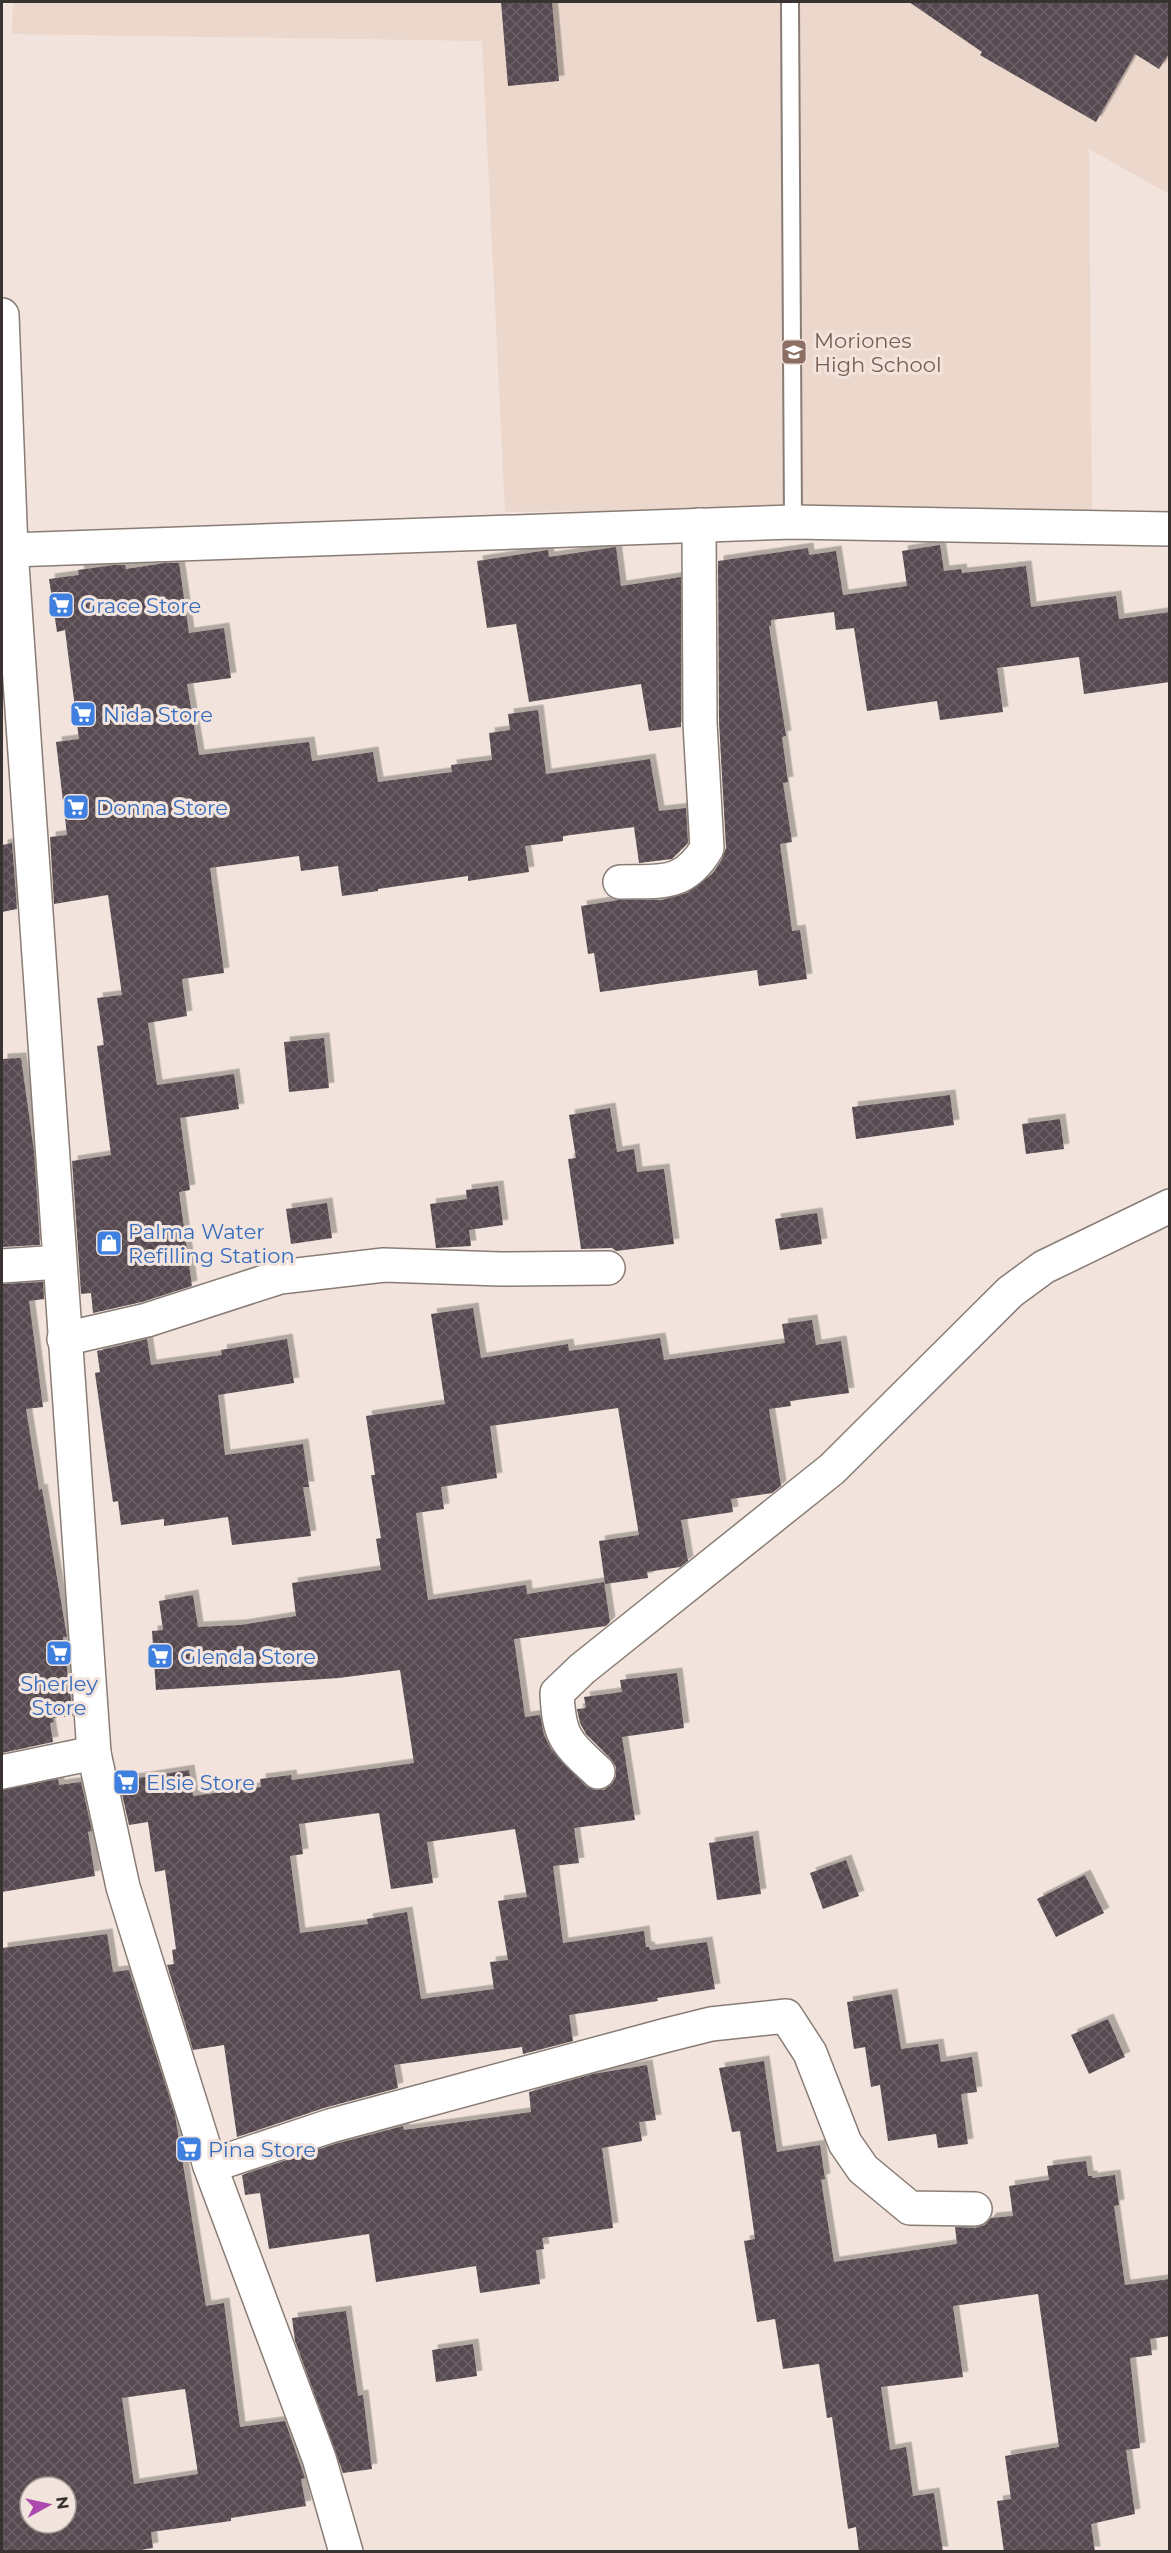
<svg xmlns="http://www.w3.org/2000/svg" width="1171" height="2553" font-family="Montserrat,sans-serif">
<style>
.built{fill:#ecd7cc}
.building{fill:url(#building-cross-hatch);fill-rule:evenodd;filter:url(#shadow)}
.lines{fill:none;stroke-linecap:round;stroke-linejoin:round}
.lane-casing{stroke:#887c75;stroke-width:20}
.street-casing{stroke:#887c75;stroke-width:36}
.lane{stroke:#fff;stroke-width:16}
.street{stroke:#fff;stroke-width:33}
.labels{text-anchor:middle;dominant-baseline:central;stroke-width:6;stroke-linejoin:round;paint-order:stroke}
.education-label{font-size:21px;fill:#785e54;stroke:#f2e4dc;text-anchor:start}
.shop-label{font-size:21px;fill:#366cbe;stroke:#f2e4dc;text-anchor:start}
</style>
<defs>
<pattern id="building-cross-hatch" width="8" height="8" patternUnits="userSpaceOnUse" patternTransform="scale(1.5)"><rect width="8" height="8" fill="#564a50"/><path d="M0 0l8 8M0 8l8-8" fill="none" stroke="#6c6267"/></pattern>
<filter id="shadow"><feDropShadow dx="5.5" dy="-5.5" stdDeviation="0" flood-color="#0004"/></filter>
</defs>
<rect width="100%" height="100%" fill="#f2e4dc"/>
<polygon class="built" points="13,2 1169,2 1169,194 1089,149 1092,513 784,509 505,512 482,41 12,34"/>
<g class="building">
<polygon points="501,2 552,2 559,81 508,86"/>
<polygon points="909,2 1170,2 1170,52 1159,69 1135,54 1096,122 980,55 982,52"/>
<polygon points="940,545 944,571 961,569 962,573 1026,566 1031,607 1116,596 1119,619 1170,612 1170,682 1084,694 1079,657 997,668 1003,712 940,720 937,701 867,711 854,628 836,630 834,612 771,620 771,626 769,626 786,736 782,737 788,782 783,783 792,842 780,844 792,931 800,930 807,979 759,986 757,970 600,992 594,953 588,954 581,906 619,900 662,900 687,893 712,874 722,859 726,848 719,722 718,561 808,548 809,555 836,551 843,595 907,586 902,551"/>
<polygon points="616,547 621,586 681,577 681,727 649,731 641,684 529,702 516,624 487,628 477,561 548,550 549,557"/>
<polygon points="165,563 179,563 189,633 224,628 231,678 187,684 199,755 309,742 312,761 373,752 378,782 452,772 451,765 492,760 489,733 510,730 508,714 538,710 546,774 650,759 659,811 686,808 688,843 672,859 639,863 634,827 563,836 563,841 525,846 529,872 468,881 468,876 378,889 378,891 342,896 338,866 301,871 299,856 210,868 224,973 182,979 187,1016 148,1023 157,1085 234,1074 239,1109 180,1118 190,1190 179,1192 192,1286 142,1302 93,1313 91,1293 81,1294 72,1161 111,1155 97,1046 104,1045 97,998 122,995 108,895 54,904 50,837 67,835 56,742 79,739 65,630 57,632 49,579 79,575 78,570 114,565 125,565 126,569"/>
<polygon points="12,843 17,909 2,912 2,845"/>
<polygon points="324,1038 329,1088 289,1092 284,1042"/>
<polygon points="21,1058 34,1151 40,1245 2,1247 2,1059"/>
<polygon points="950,1095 954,1125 856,1139 852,1107"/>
<polygon points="610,1108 617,1152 634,1149 637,1172 664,1169 674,1244 616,1251 612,1248 581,1249 568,1159 576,1158 569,1115"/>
<polygon points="1060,1119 1064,1149 1026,1154 1022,1124"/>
<polygon points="498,1186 503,1225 469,1230 471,1246 436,1248 430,1204 467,1199 466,1190"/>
<polygon points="327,1203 332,1238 291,1244 286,1209"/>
<polygon points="817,1213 822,1244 780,1250 775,1219"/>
<polygon points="43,1282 44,1299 29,1301 43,1407 26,1409 39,1490 42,1489 67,1637 63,1637 73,1716 53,1718 54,1722 50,1723 53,1742 2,1753 2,1284"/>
<path d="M473 1308 481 1358 568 1344 569 1351 660 1338 664 1360 785 1343 782 1324 812 1320 816 1345 841 1341 849 1393 790 1401 791 1406 769 1409 781 1486 772 1493 731 1499 733 1512 681 1520 688 1561 680 1567 647 1572 648 1578 605 1584 599 1541 639 1535 618 1408 490 1426 497 1478 441 1487 444 1509 416 1513 428 1600 526 1585 527 1594 604 1582 610 1622 606 1626 514 1639 525 1717 540 1715 544 1735 551 1749 586 1786 594 1790H604L612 1784 616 1776V1767L611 1759 586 1734 580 1723 577 1709 586 1708 584 1697 622 1692 620 1680 677 1673 684 1728 622 1737 635 1820 574 1828 579 1863 553 1866 563 1943 644 1931 646 1947H649L650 1950 707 1942 715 1989 657 1998 658 2001 569 2015 573 2041 523 2054 522 2047 394 2065 398 2088 324 2108 237 2137 224 2045 193 2050 167 1965 174 1964 172 1950 176 1949 165 1870 155 1872 148 1822 129 1825 119 1781 189 1770 193 1796 261 1787 260 1779 291 1775 292 1780 414 1763 400 1670 339 1678 156 1690 152 1631 163 1630 159 1601 193 1595 198 1627 240 1625 296 1616 292 1583 381 1570 376 1539 381 1538 371 1475H375L366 1416 445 1404 431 1314ZM379 1813 391 1889 433 1883 427 1842 515 1829 527 1897 498 1901 508 1960 490 1962 494 1989 421 1999 407 1912 367 1919 368 1924 300 1933 290 1856 303 1854 299 1824Z"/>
<polygon points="147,1339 151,1365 222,1355 221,1350 287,1339 294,1383 218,1395 225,1455 303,1444 309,1487 303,1487 311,1536 232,1545 228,1517 164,1526 164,1519 121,1525 118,1501 113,1502 95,1373 100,1372 97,1351"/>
<polygon points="58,1779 59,1785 81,1782 92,1831 88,1832 95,1876 2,1892 2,1790"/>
<polygon points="753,1836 761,1894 717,1900 709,1843"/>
<polygon points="846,1860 859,1896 823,1909 810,1873"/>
<polygon points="1085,1875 1104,1913 1056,1937 1037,1899"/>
<path d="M107 1934 113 1972 129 1970 175 2115 206 2306 224 2303 240 2427 285 2421 305 2478 301 2479 306 2506 231 2518V2521L151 2532 153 2548 128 2552H2V1948ZM185 2389 198 2474 134 2484 122 2398ZM30 2487H66V2523H30Z"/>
<polygon points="892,1994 901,2049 938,2044 941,2062 972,2057 977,2092 961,2094 968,2144 938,2148 936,2134 888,2141 880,2085 871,2087 865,2047 854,2049 847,2002"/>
<polygon points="1108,2019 1125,2057 1089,2074 1071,2035"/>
<polygon points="764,2061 777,2152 820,2145 825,2179 821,2180 834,2262 957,2244 955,2227 975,2228 985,2225 991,2218 1013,2216 1009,2186 1049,2180 1047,2166 1086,2161 1088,2176 1092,2176 1092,2178 1115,2175 1119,2205 1114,2206 1125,2285 1170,2279 1170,2336 1150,2339 1152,2355 1130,2358 1140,2448 1126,2450 1135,2514 1091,2524 1095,2552 1004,2552 997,2501 1011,2499 1005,2456 1059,2447 1038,2294 953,2306 963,2377 881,2387 890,2450 906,2447 913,2496 934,2493 943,2552 859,2552 856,2527 848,2529 832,2417 827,2418 819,2364 783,2369 775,2319 757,2322 744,2241 755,2239 740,2131 732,2132 719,2068"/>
<polygon points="647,2065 656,2120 639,2122 642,2141 602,2148 613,2228 542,2238 544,2249 536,2250 540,2284 480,2293 476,2266 376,2282 369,2234 269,2249 260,2193 245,2195 242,2175 335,2144 403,2126 404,2130 531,2112 529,2092 593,2074"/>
<polygon points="346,2311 358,2396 363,2395 372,2469 343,2473 295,2341 292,2318"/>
<polygon points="473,2344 477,2376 436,2382 432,2350"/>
</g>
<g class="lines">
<defs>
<polyline id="lane" points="790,2 793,522"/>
<g id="street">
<polyline points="2,315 11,550 94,1753 123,1887 210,2166 319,2458 346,2552"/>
<polyline points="11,550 793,522 1170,529"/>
<path d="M620 882C660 881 684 887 707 848L700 723 699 525"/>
<polyline points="2,1266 59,1262"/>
<polyline points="64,1339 147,1320 280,1277 384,1265 500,1269 608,1268"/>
<polyline points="2,1772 94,1753"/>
<path d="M598 1772C566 1742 559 1738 557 1693L582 1669 832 1469 1010 1292 1044 1267 1170 1206"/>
<polyline points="210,2166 330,2126 667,2035 711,2024 786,2016 810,2053 845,2143 863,2169 910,2208 975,2209"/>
</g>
</defs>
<use href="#lane" class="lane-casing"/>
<use href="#street" class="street-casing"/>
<use href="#lane" class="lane"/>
<use href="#street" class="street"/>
</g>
<defs>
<symbol id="school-square" viewBox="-11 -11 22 22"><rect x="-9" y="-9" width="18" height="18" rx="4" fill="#8d6e63" stroke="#f2e4dc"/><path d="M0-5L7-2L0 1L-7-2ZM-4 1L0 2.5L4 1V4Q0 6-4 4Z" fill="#fff"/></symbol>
<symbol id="supermarket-square" viewBox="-11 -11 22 22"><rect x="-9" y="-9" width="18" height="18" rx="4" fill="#3f7fe0" stroke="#f2e4dc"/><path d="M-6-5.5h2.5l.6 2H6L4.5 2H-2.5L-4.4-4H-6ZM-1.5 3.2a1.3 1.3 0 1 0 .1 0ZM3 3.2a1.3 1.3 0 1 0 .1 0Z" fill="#fff"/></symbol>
<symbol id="shop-square" viewBox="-11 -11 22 22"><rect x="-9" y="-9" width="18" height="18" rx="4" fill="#3f7fe0" stroke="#f2e4dc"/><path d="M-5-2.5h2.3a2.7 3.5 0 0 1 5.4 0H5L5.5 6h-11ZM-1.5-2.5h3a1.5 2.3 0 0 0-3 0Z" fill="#fff"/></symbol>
</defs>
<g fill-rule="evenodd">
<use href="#school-square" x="779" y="337" width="30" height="30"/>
<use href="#supermarket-square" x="46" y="590" width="30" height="30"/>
<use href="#supermarket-square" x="68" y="699" width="30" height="30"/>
<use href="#supermarket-square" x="61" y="792" width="30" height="30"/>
<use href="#shop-square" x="94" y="1228" width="30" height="30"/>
<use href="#supermarket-square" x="44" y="1638" width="30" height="30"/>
<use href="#supermarket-square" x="145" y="1641" width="30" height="30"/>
<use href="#supermarket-square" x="111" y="1767" width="30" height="30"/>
<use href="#supermarket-square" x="174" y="2134" width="30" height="30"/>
</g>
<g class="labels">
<g class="education-label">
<text x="814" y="340">Moriones<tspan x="814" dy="24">High School</tspan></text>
</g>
<g class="shop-label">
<text x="80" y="605">Grace Store</text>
<text x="103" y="714">Nida Store</text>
<text x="96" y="807">Donna Store</text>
<text x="128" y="1231">Palma Water<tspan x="128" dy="24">Refilling Station</tspan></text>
<text x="180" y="1656">Glenda Store</text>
<text x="59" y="1683" text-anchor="middle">Sherley<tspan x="59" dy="24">Store</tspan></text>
<text x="146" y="1782">Elsie Store</text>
<text x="208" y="2149">Pina Store</text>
</g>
</g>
<rect width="1171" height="2553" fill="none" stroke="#383330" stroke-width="6"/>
<g transform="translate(48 2505) rotate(82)"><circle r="28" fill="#f2e4dc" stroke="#a89d97" stroke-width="1.5"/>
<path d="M0-4.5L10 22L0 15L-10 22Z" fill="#ad49ae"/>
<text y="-9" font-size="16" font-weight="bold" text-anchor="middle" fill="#383330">N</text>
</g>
</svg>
